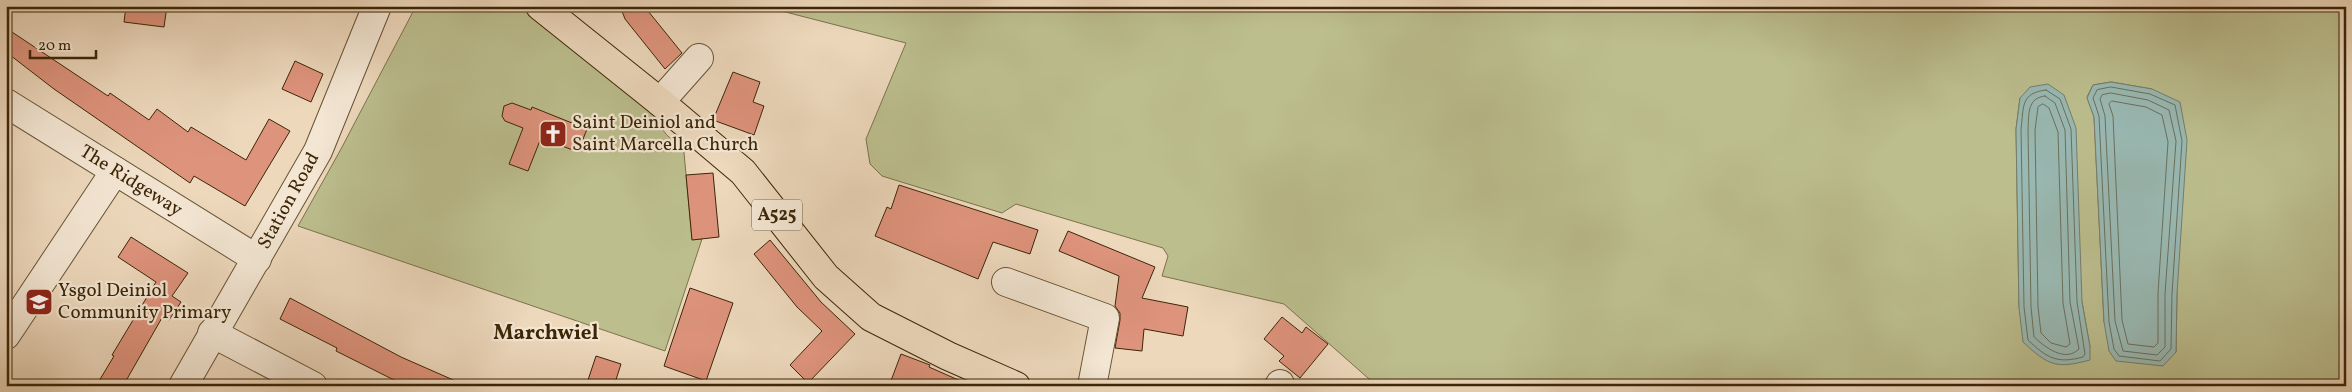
<svg xmlns="http://www.w3.org/2000/svg" width="2352" height="392" font-family="Vollkorn,serif">
<style>
.green{fill:#bcbe8e;stroke:#7c724a;fill-rule:evenodd}
.water{fill:#99b9b3;stroke:#747e6e}
.lines{fill:none;stroke-linecap:round;stroke-linejoin:round}
.shore{stroke:#6a705d;stroke-width:1}
.building{fill:#de937c;stroke:#3c2607}
.minor-casing{stroke:#685234;stroke-width:30}
.major-casing{stroke:#3c2607;stroke-width:30}
.minor{stroke:#f3e6d3;stroke-width:28}
.major{stroke:#edd8bc;stroke-width:28}
.labels{text-anchor:middle;dominant-baseline:central;stroke-width:4.5;stroke-linejoin:round;paint-order:stroke}
.shield{fill:#f3e6d3;stroke:#736044;stroke-width:1}
.shield-label{font-size:18px;font-weight:bold;fill:#3c2607}
.poi-label{font-size:19px;fill:#3c2607;stroke:#f3e6d3;text-anchor:start}
.street-label{font-size:19px;fill:#3c2607;stroke:#f3e6d3}
.quarter-label{font-size:21px;font-weight:bold;fill:#3c2607;stroke:#f3e6d3}
</style>
<rect width="100%" height="100%" fill="#edd8bc"/>
<filter id="stains"><feTurbulence type="fractalNoise" baseFrequency=".004" numOctaves="4"/><feColorMatrix values="0 0 0 0 .2 0 0 0 0 .09 0 0 0 0 .02 0 0 0 .5 -.17"/></filter>
<radialGradient id="worn" r=".72"><stop offset=".6" stop-color="#630" stop-opacity="0"/><stop offset="1" stop-color="#630" stop-opacity=".3"/></radialGradient>
<g class="green">
<path d="M416 6H517L530 12 660 118C662 133 668 140 683 142L692 239H702L665 351 298 226 341 149Z"/>
<path d="M762 6H2346V386H1377L1284 304 1162 276 1168 256 1163 248 1016 204 1002 213 882 176 870 164 866 139 906 43ZM2111 82 2152 89 2177 294 2176 352 2104 322 2094 117 2087 97 2093 85ZM2020 98 2082 302 2090 347 2019 308 2016 129Z"/>
</g>
<g class="water">
<polygon points="2111,82 2152,89 2180,102 2187,140 2177,294 2176,352 2163,366 2116,361 2109,351 2104,322 2094,117 2087,98 2093,85"/>
<path d="M2048 84 2064 95 2076 128 2082 302 2090 347V360C2056 369 2049 366 2023 342L2019 308 2016 129 2020 98 2030 87Z"/>
</g>
<g class="lines">
<g class="shore">
<polygon points="2111,87 2150,94 2175,105 2182,141 2172,294 2171,349 2160,361 2119,356 2114,349 2109,322 2099,116 2093,98 2097,90"/>
<path d="M2046 90 2060 99 2071 129 2077 302 2085 354 2083 357C2057 364 2047 358 2028 340L2024 307 2021 129C2024 107 2020 93 2046 90Z"/>
<polygon points="2111,93 2148,100 2169,110 2176,141 2165,294 2165,347 2157,355 2123,351 2115,321 2105,116 2100,99 2102,95"/>
<path d="M2045 96 2055 103 2065 130 2070 302 2079 349C2065 363 2045 347 2034 337L2031 307 2028 129C2029 114 2027 98 2045 96Z"/>
<polygon points="2112,101 2146,107 2162,115 2168,142 2158,293 2158,343 2154,347 2128,344 2122,320 2113,116 2109,104"/>
<polygon points="2043,104 2049,108 2058,132 2063,303 2070,344 2066,347 2051,343 2041,333 2038,307 2035,130 2038,107"/>
</g>
</g>
<g class="building">
<polygon points="126,6 167,6 164,27 124,22"/>
<polygon points="620,6 644,6 682,53 665,69 625,19"/>
<polygon points="6,28 108,96 110,93 149,120 157,109 188,132 191,127 246,160 269,119 290,131 245,206 194,176 190,183 54,89 6,52"/>
<polygon points="295,61 323,74 311,102 282,89"/>
<polygon points="733,72 760,82 753,102 764,106 754,135 713,120"/>
<polygon points="512,103 531,110 532,107 587,129 578,152 541,138 528,171 509,164 523,128 505,121 502,116 504,106"/>
<polygon points="713,173 719,237 692,240 686,175"/>
<polygon points="899,185 1038,230 1030,254 993,242 978,279 875,236 887,207 891,209"/>
<polygon points="1068,231 1155,267 1142,298 1188,307 1183,336 1144,329 1142,351 1115,348 1120,320 1120,313 1115,306 1119,276 1059,251"/>
<polygon points="131,237 188,273 172,296 181,302 169,320 163,316 123,386 96,386 114,356 112,355 156,282 118,257"/>
<polygon points="770,240 821,302 855,334 808,383 790,365 822,331 797,307 754,254"/>
<polygon points="690,288 733,303 706,381 664,366"/>
<polygon points="290,298 401,357 467,386 406,386 336,351 337,348 280,319"/>
<polygon points="1282,317 1302,333 1306,327 1328,344 1300,378 1279,361 1284,356 1264,339"/>
<polygon points="901,354 930,365 929,367 972,386 889,386"/>
<polygon points="596,356 621,364 614,386 586,386"/>
</g>
<g class="lines">
<defs>
<g id="minor">
<polyline points="660,102 699,58"/>
<polyline points="6,103 257,259"/>
<polyline points="1006,282 1105,318 1092,386"/>
<polyline points="212,333 313,386"/>
<polyline points="6,335 115,171"/>
<polyline points="183,386 318,151 377,6"/>
<polyline points="1279,386 1280,384"/>
</g>
<polyline id="major" points="540,6 660,102 743,172 826,277 871,317 948,356 1016,386"/>
</defs>
<use href="#minor" class="minor-casing"/>
<use href="#major" class="major-casing"/>
<use href="#minor" class="minor"/>
<use href="#major" class="major"/>
</g>
<defs>
<symbol id="church-square" viewBox="-11 -11 22 22"><rect x="-9" y="-9" width="18" height="18" rx="4" fill="#8f2418" stroke="#f3e6d3"/><path d="M-1.2-6h2.4v3.5h3.3v2.4h-3.3V6h-2.4V-.1h-3.3v-2.4h3.3Z" fill="#fff"/></symbol>
<symbol id="school-square" viewBox="-11 -11 22 22"><rect x="-9" y="-9" width="18" height="18" rx="4" fill="#8f2418" stroke="#f3e6d3"/><path d="M0-5L7-2L0 1L-7-2ZM-4 1L0 2.5L4 1V4Q0 6-4 4Z" fill="#fff"/></symbol>
</defs>
<g fill-rule="evenodd">
<use href="#church-square" x="537" y="118" width="32" height="32"/>
<use href="#school-square" x="23" y="286" width="32" height="32"/>
</g>
<g class="labels">
<rect class="shield" x="752" y="199.5" width="50" height="31" rx="4"/>
<g class="shield-label">
<text x="777" y="215">A525</text>
</g>
<g class="poi-label">
<text x="572" y="123">Saint Deiniol and<tspan x="572" dy="22">Saint Marcella Church</tspan></text>
<text x="58" y="291">Ysgol Deiniol<tspan x="58" dy="22">Community Primary</tspan></text>
</g>
<g class="street-label">
<text transform="translate(131 181) rotate(32)">The Ridgeway</text>
<text transform="translate(289 201) rotate(-61)">Station Road</text>
</g>
<g class="quarter-label">
<text x="546" y="333">Marchwiel</text>
</g>
</g>
<rect width="2352" height="392" fill="none" stroke="#edd8bc" stroke-width="25"/>
<rect x="8" y="8" width="2337" height="377" fill="none" stroke="#3c2607" stroke-width="2.5"/>
<rect x="12" y="12" width="2327" height="367" fill="none" stroke="#3c2607"/>
<path d="M30 50v8h66v-8" fill="none" stroke="#3c2607" stroke-width="2.5"/>
<text x="38" y="50" font-size="15" fill="#3c2607" stroke="#f3e6d3" stroke-width="4" paint-order="stroke">20 m</text>
<rect width="100%" height="100%" filter="url(#stains)"/>
<rect width="100%" height="100%" fill="url(#worn)"/>
</svg>
